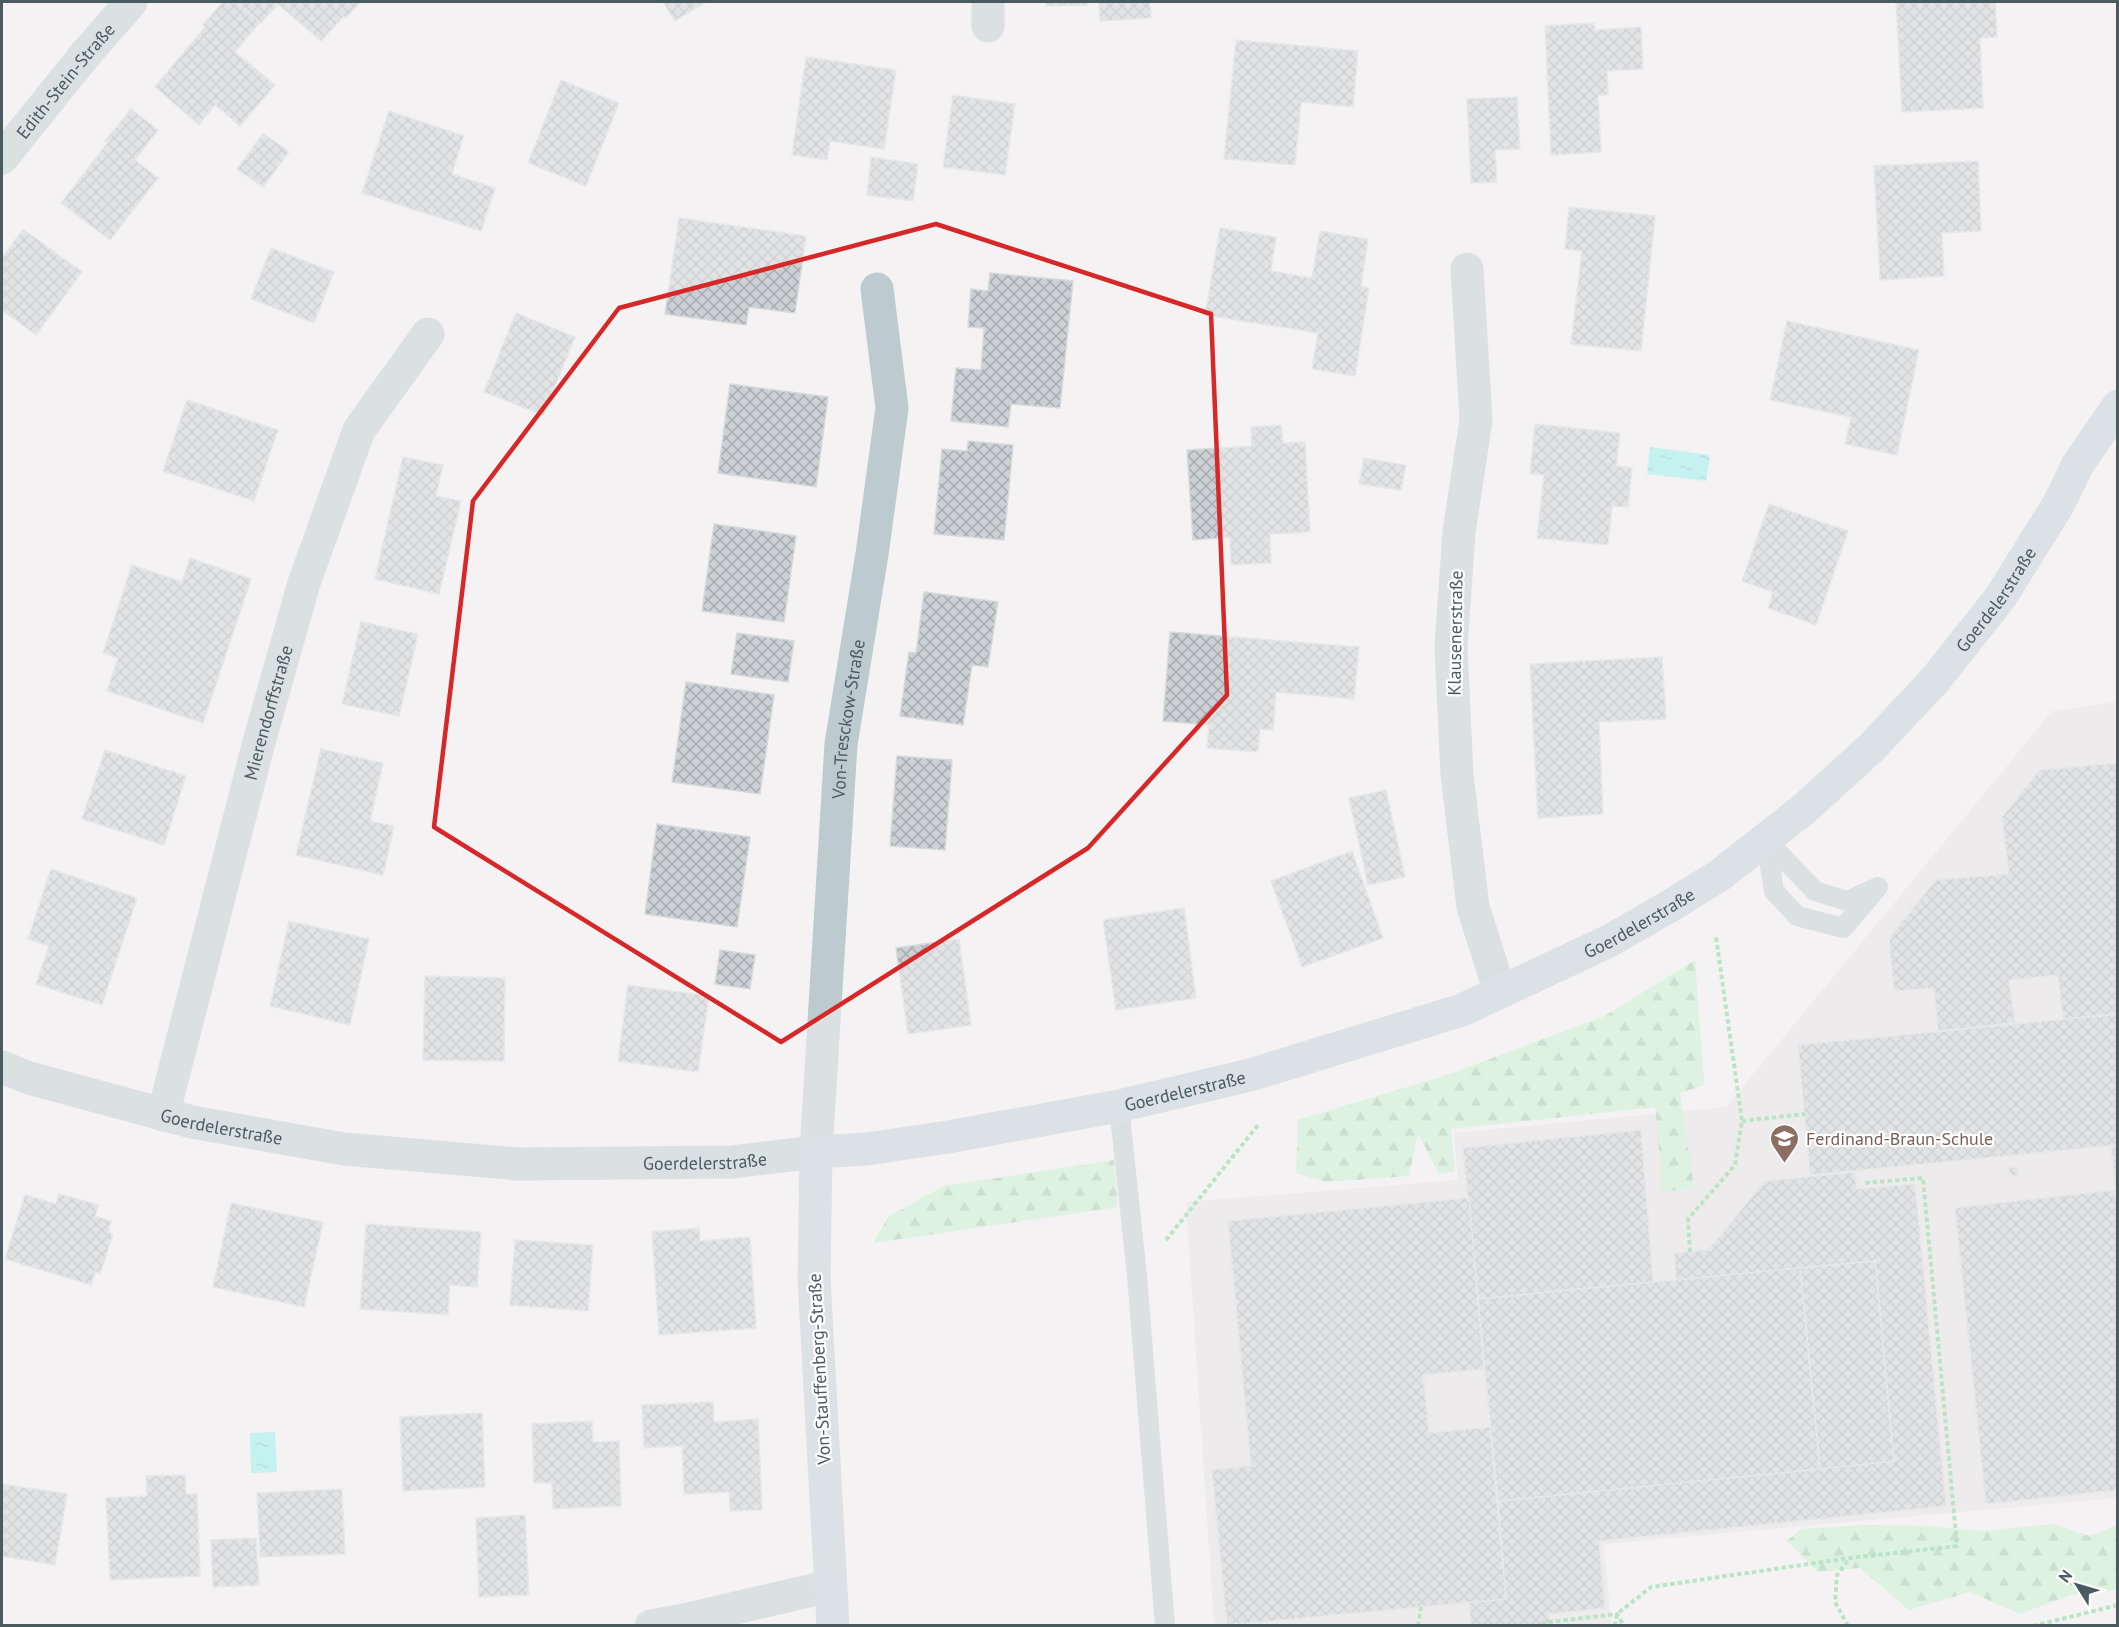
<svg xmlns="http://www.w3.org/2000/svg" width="2119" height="1627" font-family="'PT Sans',sans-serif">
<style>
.education{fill:#e5e3e5}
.forest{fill:url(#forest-firs)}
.water{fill:url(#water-ripples)}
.building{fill:url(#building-cross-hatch);stroke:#d6dadd;stroke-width:1.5}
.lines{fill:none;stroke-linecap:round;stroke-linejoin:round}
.path{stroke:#76d291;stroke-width:4;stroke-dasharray:4.5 3;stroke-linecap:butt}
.service{stroke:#bdcacf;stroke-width:20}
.minor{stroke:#bdcacf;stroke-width:33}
.secondary{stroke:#bdcdd4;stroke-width:33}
.marked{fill:none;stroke:#d62828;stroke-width:4.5;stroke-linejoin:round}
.labels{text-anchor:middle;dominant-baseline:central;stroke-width:4.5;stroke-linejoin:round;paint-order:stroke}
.street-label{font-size:18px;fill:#495a61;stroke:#fff}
.education-label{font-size:18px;fill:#785e54;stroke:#fff;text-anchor:start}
</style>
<defs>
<pattern id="forest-firs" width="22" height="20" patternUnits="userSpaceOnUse" patternTransform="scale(1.5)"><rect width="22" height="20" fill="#c0f2c9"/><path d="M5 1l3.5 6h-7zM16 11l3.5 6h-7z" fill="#9ec7a7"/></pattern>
<pattern id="water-ripples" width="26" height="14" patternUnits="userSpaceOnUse" patternTransform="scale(1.5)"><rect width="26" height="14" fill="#8cf0f0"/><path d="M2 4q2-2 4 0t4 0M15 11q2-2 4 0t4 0" fill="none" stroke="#74c5c6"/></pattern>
<pattern id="building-cross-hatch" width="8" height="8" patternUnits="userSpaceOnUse" patternTransform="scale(1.5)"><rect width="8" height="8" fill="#ccd0d4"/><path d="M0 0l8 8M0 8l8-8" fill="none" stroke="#a8acaf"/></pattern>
</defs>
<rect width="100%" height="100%" fill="#f4f2f2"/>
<polygon class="education" points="2117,702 2118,1146 2111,1147 2118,1207 2117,1498 1604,1544 1611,1624 1214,1625 1186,1202 1458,1180 1454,1133 1726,1107 2052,711"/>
<g class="forest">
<polygon points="1695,960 1704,1085 1680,1093 1694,1188 1663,1192 1655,1107 1451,1129 1455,1171 1439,1174 1418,1133 1409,1176 1326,1182 1296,1173 1298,1120 1450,1074 1605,1016"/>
<polygon points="1114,1160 1118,1207 873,1243 889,1216 944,1186"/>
<polygon points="2054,1524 2089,1536 2117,1525 2117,1590 2068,1596 2020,1614 1970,1592 1909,1610 1860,1568 1818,1572 1787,1541 1801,1529 1865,1525 1927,1526 1983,1531"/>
</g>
<g class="water">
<polygon points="1650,447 1710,455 1706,481 1647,474"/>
<polygon points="275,1432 277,1472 251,1473 250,1433"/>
</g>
<g class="building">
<polygon points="223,2 236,2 260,22 235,52 275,85 240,126 215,105 199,125 155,87 205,27 203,25"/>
<polygon points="236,2 360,2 346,18 344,16 321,41 278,4 261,23"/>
<polygon points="663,2 706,2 675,21"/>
<polygon points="1046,2 1087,2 1087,5 1046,6"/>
<polygon points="1099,2 1150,2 1151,18 1100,21"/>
<polygon points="1896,2 1995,2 1997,37 1980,38 1983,108 1902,112"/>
<polygon points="1594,23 1595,30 1641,27 1643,69 1607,71 1608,95 1598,95 1601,152 1551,155 1545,26"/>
<polygon points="1236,40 1358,51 1353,107 1301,102 1295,165 1224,159"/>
<polygon points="806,57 896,70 884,149 830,141 827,160 792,155"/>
<polygon points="561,80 619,103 586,186 528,163"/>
<polygon points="953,95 1015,104 1005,175 943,167"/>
<polygon points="1517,97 1520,149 1495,150 1497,182 1471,183 1467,99"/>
<polygon points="131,109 158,130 135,160 158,178 110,240 61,203 109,141 105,141"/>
<polygon points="389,111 464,136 452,174 495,188 481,231 362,193"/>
<polygon points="263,133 289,152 263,187 237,169"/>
<polygon points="871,157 918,164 913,201 867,195"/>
<polygon points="1978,161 1981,231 1942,233 1944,276 1880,280 1874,166"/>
<polygon points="1569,207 1655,216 1641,351 1571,344 1582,251 1565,249"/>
<polygon points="679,218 806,236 795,313 749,307 746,325 665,314"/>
<polygon points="1220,228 1276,237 1271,271 1312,278 1320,231 1368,239 1361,286 1369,288 1355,376 1312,369 1318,333 1205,315"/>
<polygon points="23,229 82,272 36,335 2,310 2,258"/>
<polygon points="271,248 334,272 314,323 251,299"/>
<polygon points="990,273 1073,281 1060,408 1011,404 1008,427 951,421 956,368 981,370 984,328 968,327 971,289 988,291"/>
<polygon points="516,313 575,337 543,415 484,392"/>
<polygon points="1787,321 1919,350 1897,455 1845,444 1851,417 1770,400"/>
<polygon points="730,384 828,397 816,487 718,473"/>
<polygon points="187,400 278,430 254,501 163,471"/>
<polygon points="1535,424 1620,433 1616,466 1632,468 1628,507 1612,506 1608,545 1537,538 1544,475 1530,474"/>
<polygon points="1281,425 1283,443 1305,442 1310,532 1270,534 1271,563 1231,565 1230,537 1193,540 1187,450 1252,446 1251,427"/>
<polygon points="968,441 1013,445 1004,540 934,534 942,449 967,451"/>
<polygon points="403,457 443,465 436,496 461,501 439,594 375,579"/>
<polygon points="1364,458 1406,465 1401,490 1359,484"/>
<polygon points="1769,504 1848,531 1816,625 1768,608 1773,592 1742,581"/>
<polygon points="714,524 796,536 784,622 702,611"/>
<polygon points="190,558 251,579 203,723 107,691 118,658 103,653 132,565 182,582"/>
<polygon points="924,592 998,602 988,667 972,665 963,725 900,716 909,652 916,653"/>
<polygon points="361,622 418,634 399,716 342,704"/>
<polygon points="1170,632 1359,647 1354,699 1276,692 1273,730 1260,729 1258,752 1207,748 1209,725 1163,721"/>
<polygon points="737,633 794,641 788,682 731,674"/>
<polygon points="1662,657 1666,719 1599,722 1603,814 1538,818 1530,664"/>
<polygon points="686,682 774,695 760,794 672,782"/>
<polygon points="321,749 383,763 370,821 394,826 383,875 296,855"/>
<polygon points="105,750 186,776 164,845 82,819"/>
<polygon points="897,756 952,760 945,850 890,846"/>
<polygon points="2118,763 2118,1014 2063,1019 2058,975 2009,980 2015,1023 1938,1031 1934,988 1894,991 1889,938 1936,880 2009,874 2002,817 2039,770"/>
<polygon points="1386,790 1405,877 1368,885 1349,798"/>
<polygon points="657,824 750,837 737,927 645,914"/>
<polygon points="1352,851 1383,938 1302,967 1271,881"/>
<polygon points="51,869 137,898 102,1005 36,984 49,946 28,939"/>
<polygon points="1184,908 1196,998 1116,1010 1103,920"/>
<polygon points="289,921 369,939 350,1025 270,1006"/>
<polygon points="959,939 971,1025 908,1034 896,948"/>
<polygon points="720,950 755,955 750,989 715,984"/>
<polygon points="425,976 505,978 504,1061 423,1060"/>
<polygon points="628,985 709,996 698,1072 618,1061"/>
<polygon points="2118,1014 2118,1145 1810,1175 1798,1045"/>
<polygon points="1641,1130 1653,1282 1478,1299 1463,1148"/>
<polygon points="2118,1145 2118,1213 2111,1146"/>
<polygon points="2014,1167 2018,1170 2018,1175 2013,1176 2009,1173 2009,1168"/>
<polygon points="1854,1172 1857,1189 1915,1184 1946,1506 1599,1541 1605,1608 1549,1614 1550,1626 1471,1626 1469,1602 1506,1599 1498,1501 1894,1461 1875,1261 1676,1280 1674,1253 1708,1250 1765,1181"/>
<polygon points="2115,1190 2118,1213 2118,1490 1986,1504 1955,1208"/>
<polygon points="59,1194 99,1205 95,1216 111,1221 108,1232 113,1234 100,1274 95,1272 91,1285 5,1259 25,1195 56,1204"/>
<polygon points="1469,1198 1484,1369 1423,1375 1429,1433 1490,1427 1506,1599 1227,1625 1212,1470 1251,1466 1228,1221"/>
<polygon points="231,1203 323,1222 304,1307 213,1287"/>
<polygon points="366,1224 481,1232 477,1287 450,1285 448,1315 360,1309"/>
<polygon points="699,1228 700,1241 750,1237 756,1328 659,1335 652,1232"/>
<polygon points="515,1240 593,1245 588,1311 510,1305"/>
<polygon points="1875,1261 1894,1461 1820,1469 1800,1268"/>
<polygon points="1800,1268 1820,1469 1498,1501 1478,1299"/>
<polygon points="713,1402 714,1422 758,1419 762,1510 730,1511 729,1492 684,1494 682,1446 644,1448 642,1405"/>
<polygon points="482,1413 485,1487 403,1491 400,1417"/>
<polygon points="592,1421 593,1442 619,1441 621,1506 553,1509 552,1483 534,1483 532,1424"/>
<polygon points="185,1475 186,1494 197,1494 200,1576 110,1580 106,1498 147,1496 146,1476"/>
<polygon points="2,1484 67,1494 55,1565 2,1556"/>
<polygon points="342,1489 345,1554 260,1557 257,1493"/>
<polygon points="525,1515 529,1595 479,1597 476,1518"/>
<polygon points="256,1538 259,1585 213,1587 211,1540"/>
</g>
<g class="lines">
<g class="path">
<polyline points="1742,1121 1805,1114"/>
<polyline points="1166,1240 1258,1125"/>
<polyline points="1690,1252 1688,1219 1735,1165 1742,1121 1716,937"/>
<polyline points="1541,1623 1617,1614 1624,1626"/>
<polyline points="1418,1626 1421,1607"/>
<polyline points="1615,1626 1617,1614 1651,1587 1850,1558 1957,1546 1923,1178 1864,1183"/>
<polyline points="1848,1626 1835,1602 1837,1575 1849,1559"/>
<polyline points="2033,1626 2118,1605"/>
</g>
<g class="service">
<polyline points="1766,840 1774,891 1797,916 1843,928 1878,887"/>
<polyline points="1766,840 1815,891 1847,901 1873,889"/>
<polyline points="1119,1106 1137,1276 1165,1626"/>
</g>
<g class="minor">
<polyline points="988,26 988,2"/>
<path id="s1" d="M2 158 84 56 131 2"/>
<polyline points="1467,269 1476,420 1459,532 1451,647 1457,775 1473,907 1500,992"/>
<path id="s2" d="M2 1067 29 1078 192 1122 344 1149 518 1164 732 1162 816 1152 841 744 872 554 892 408 877 289"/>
<path id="s3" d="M163 1115 259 742 304 583 359 430 428 334"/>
<polyline points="651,1626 684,1620 830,1586"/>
</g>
<path class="secondary" id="s4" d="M833 1626 814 1279 816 1152 867 1149 948 1137 1119 1106 1250 1075 1462 1010 1609 941 1670 906 1720 875 1804 809 1871 748 1934 681 2000 598 2058 505 2078 464 2118 406"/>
</g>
<path d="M0 0H2119V1627H0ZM936 224 1211 314 1227 695 1088 848 781 1042 434 827 473 501 619 308Z" fill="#f4f2f2" fill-opacity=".55" fill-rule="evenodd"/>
<path class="marked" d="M936 224 1211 314 1227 695 1088 848 781 1042 434 827 473 501 619 308Z"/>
<defs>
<symbol id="school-pin" viewBox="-11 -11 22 30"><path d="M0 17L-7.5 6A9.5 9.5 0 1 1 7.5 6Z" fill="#8d6e63" stroke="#fff"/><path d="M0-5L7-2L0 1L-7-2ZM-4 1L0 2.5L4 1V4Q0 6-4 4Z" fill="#fff"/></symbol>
</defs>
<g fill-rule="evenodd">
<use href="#school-pin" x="1768" y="1122" width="33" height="45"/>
</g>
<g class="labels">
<g class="street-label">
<text stroke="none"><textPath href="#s1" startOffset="100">Edith-Stein-Straße</textPath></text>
<text stroke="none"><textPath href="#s4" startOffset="1821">Goerdelerstraße</textPath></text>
<text transform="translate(1455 633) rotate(-89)">Klausenerstraße</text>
<text stroke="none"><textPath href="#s3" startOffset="416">Mierendorffstraße</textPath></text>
<text stroke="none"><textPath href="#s2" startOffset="1260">Von-Tresckow-Straße</textPath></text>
<text stroke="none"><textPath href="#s4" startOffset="1335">Goerdelerstraße</textPath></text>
<text stroke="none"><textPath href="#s4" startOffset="849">Goerdelerstraße</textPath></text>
<text stroke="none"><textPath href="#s2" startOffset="228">Goerdelerstraße</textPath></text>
<text stroke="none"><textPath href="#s2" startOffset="714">Goerdelerstraße</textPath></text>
<text transform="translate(819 1369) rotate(-93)">Von-Stauffenberg-Straße</text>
</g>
<g class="education-label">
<text x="1806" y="1138">Ferdinand-Braun-Schule</text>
</g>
</g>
<rect width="2119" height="1627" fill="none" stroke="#495a61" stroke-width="6"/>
<g transform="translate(2077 1585) rotate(307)" stroke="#ffffff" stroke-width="4.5" paint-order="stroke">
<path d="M0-4.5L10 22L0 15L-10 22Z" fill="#495a61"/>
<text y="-9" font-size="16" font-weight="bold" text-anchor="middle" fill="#495a61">N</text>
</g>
</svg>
